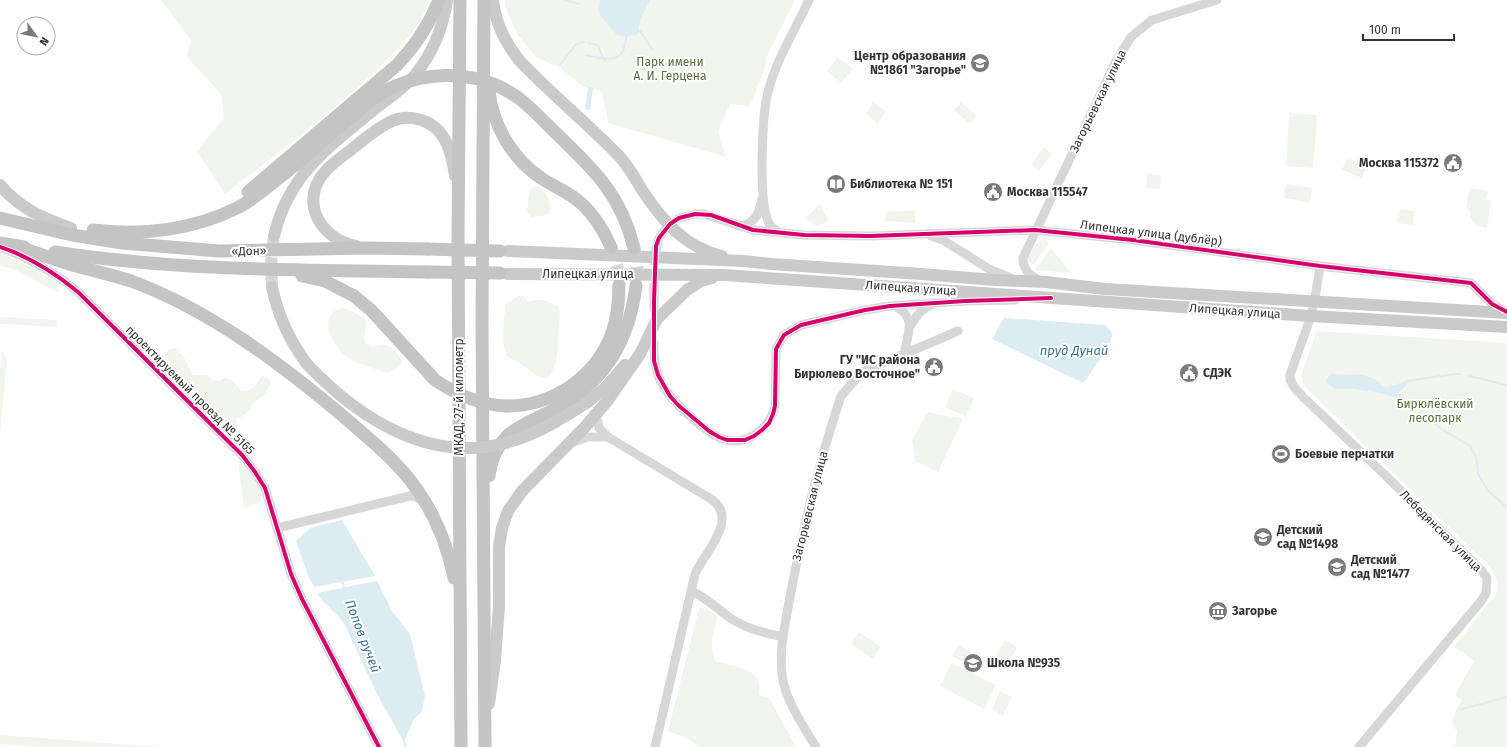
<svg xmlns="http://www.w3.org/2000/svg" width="1507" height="747" font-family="'Fira Sans',sans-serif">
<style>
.green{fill:#f1f5ed}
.water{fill:#ddebf3}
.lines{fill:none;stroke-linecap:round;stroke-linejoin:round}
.stream{stroke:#ddebf3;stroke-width:2}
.minor-tunnel{stroke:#d6d6d6;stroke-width:9;stroke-dasharray:9 4.5;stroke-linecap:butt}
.major-tunnel{stroke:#d6d6d6;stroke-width:12;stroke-dasharray:12 6;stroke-linecap:butt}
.highway-tunnel{stroke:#d6d6d6;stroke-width:13;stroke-dasharray:13 6;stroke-linecap:butt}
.minor{stroke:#d7d7d7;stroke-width:9}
.major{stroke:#cacaca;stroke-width:12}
.highway{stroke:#c4c4c4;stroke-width:13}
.major-bridge{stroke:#cacaca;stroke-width:12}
.highway-bridge{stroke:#c4c4c4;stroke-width:13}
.cycleway-casing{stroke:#fff;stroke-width:6}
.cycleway{stroke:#d6006c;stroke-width:4}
.labels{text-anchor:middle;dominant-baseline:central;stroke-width:4;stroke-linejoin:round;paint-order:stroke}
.poi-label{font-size:12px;font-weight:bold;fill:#333;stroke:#fff;text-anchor:start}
.park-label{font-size:12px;fill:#56703f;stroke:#fff}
.street-label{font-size:12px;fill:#333;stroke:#fff}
.water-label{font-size:13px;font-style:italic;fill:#3f7597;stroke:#fff}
</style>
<rect width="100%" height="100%" fill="#fff"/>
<g class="green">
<path d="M161 0H429C424 23 400 47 384 63 334 112 279 152 225 194L197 151 224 118 221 94 187 57 191 40Z"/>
<polygon points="505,0 795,0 765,60 767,62 750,106 730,104 718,131 726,157 608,123 602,92 582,86 561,68 537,58 517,34 506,8"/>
<polygon points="838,57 853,69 841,83 827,71"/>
<polygon points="873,102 886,112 877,124 866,113"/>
<polygon points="961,102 977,116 970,124 954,110"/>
<polygon points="1289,113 1317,115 1313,168 1286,166"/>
<polygon points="1044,147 1052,154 1039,171 1031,164"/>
<polygon points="1348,158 1367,167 1361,178 1342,169"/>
<polygon points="1147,174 1161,175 1160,189 1146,188"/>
<polygon points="1286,184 1312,188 1310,202 1284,198"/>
<path d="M539 186C548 195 552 201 549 214L543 216 531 217 527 212 529 193 533 187Z"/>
<polygon points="1470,188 1489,191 1485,198 1491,201 1487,228 1477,226 1470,217 1470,211 1466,207"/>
<polygon points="820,204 829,221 817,226 805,219"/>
<polygon points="1399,209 1414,211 1413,225 1397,223"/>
<polygon points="915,210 915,223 884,221 887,212"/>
<path d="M1047 238 1048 244 1033 265 1027 260C1032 249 1035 242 1047 238Z"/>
<polygon points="1051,248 1071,273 1035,270"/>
<polygon points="0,254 13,258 55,281 59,293 13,269 0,266"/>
<path d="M518 296H524L527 302C543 298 546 300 559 307 561 314 559 319 559 326 557 344 560 361 550 376 538 381 534 372 524 366 519 362 513 360 507 356L503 343 504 317 506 304Z"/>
<path d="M341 308 347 309 365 318C368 327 363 334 365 343 374 349 375 345 384 345 393 345 399 355 402 362L399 367 388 373C382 371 354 362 350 359 334 349 315 317 341 308Z"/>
<polygon points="0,317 56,320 57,327 0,324"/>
<path d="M1317 331 1507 343V747H1455L1457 731C1447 721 1457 710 1462 700L1455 695 1474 661 1454 647 1495 595C1502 583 1495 575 1488 565L1303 385 1301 375Z"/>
<path d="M174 348 184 357 193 375H207L213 380 219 381 225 378 232 380 242 391C254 391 256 385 262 376L268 377 271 383 264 395 252 404 249 410 243 416 236 419 238 426 233 431 227 428 165 370 170 364V361L164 356 168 350Z"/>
<polygon points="2,352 7,358 0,434 0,369"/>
<polygon points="953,389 974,398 966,416 945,407"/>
<polygon points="927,412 963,419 938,472 915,461 912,440"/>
<polygon points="238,460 253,475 262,495 260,502 244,509"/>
<path d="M699 608H704L718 616C714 631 708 647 716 662 728 665 756 667 759 683 760 686 758 691 759 695L769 698 796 747H698L689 739 668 731Z"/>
<polygon points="859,632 881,647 873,659 851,644"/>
<polygon points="1004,640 1017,647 1004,672 992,665"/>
<polygon points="958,645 983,658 977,669 952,656"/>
<polygon points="952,663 996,685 984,709 940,686"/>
<polygon points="1000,691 1012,697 1003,715 992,710"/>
<polygon points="0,735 159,747 38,747 0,744"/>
</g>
<g class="water">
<polygon points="600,0 650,0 640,20 638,33 635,36 632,35 627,37 617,35 600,15 599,9"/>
<polygon points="588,87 593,88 590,110 585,110"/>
<path d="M1004 318 1105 325C1108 328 1112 331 1112 336 1111 345 1092 371 1086 380L1083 383 992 339Z"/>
<polygon points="1332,374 1364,375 1375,379 1383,386 1387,387 1407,381 1407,385 1398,393 1415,406 1398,398 1375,392 1353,389 1336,389 1326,383 1326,379"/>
<polygon points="342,520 375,576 314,587 309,578 296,541 310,528"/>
<polygon points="377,581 392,611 410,634 425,696 422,711 413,721 404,742 378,696 343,621 320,598 317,593"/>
</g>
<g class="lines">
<g class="stream">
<polyline points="564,0 579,4"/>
<polyline points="637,30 641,32 652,49"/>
<polyline points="588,43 598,45 602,56 605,60"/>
<path d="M586 55C608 60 625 65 626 36"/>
<polyline points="560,65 576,44 584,42"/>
<polyline points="1469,376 1507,385"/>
<polyline points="1407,381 1447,375 1460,374"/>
<polyline points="1415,406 1440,428 1470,446 1476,457 1478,474 1488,491 1507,507"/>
<polyline points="342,581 345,590"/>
<polyline points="1462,709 1507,697"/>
<polyline points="404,741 406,747"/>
</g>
<polyline class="minor-tunnel" points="654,292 655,253"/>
<polyline class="major-tunnel" points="272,287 271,263 274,236"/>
<g class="highway-tunnel">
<polyline points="611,247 617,267 619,285"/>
<polyline points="634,248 637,267 636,285"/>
</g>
<g class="minor">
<polyline points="679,218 695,214 704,214 753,230 804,235 871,236 1035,230 1133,240 1320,266 1471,283 1492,304 1506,312"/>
<path d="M741 226C756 223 759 212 762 199"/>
<path d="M780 233C776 230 771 228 769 223 758 204 762 115 768 92 776 60 795 30 809 0"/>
<polyline points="931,236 943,240 989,269 1013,279"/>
<path d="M3 248C30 259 56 273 78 292L242 455 255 472 265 488 291 574 302 599 379 747"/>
<polyline points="655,253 659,238 664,231"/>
<path d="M1320 266 1316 292 1311 316 1290 375C1289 384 1298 391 1303 397L1384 474 1482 571 1487 578 1486 593 1481 601 1359 747"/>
<path d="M1042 281C1031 277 1023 271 1023 258L1116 61 1131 37 1152 20 1217 0"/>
<path d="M895 306C917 318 908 333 904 354"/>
<polyline points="654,309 654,292"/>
<path d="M909 328C916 317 920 309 933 304"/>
<path d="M654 343C654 358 655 371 662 384 671 401 703 430 720 438 745 448 769 430 775 406L776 349 784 335 801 325 865 310 890 306 965 301 1016 300"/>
<path d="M596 415 599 428 608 437 711 499C740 519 704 553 695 574L655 747"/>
<polyline points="573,442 588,437 608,437"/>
<polyline points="277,528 410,496 416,497 425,502"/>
<path d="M691 591C708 598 720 612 735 621 750 630 767 633 783 637"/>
<path d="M816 747C804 727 790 707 784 685 777 656 785 625 790 597 802 531 818 466 839 402L841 396 862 372 958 331"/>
</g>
<g class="major">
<path d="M493 0C495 23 505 42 519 60 550 93 586 122 618 155 628 165 635 178 642 190 662 220 684 247 722 256"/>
<path d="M0 185C21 209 42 218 71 228"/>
<path d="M274 236C289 173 329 147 376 108 390 97 404 88 415 75 433 53 443 28 447 0"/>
<path d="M356 246C330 241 307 217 315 189 320 171 338 160 352 149 364 139 377 128 392 121 401 117 411 117 421 120 446 127 452 154 455 176"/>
<polyline points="508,251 744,261 771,264 921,274 995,280 1046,282 1105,289 1507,313"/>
<polyline points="507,274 724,275 1311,316 1507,327"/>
<path d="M272 287C278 316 289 340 307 364"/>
<polyline points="588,402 606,387 625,365"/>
<polyline points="489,704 495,660 499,606 499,547 502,528 508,511 522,491 585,427 608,400 640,354 657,319 687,290 701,281 712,278"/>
</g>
<g class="highway">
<polyline points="460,0 458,240 461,747"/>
<polyline points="484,0 482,323 485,747"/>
<path d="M489 90C492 124 512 159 541 178 554 187 570 192 582 204 595 216 604 231 611 247"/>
<path d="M560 137C597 173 621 196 634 248"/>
<path d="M248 192 397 65C416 45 429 25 439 0"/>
<polyline points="0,218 72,235 122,243 219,251 365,248 427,249"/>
<path d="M93 230C142 236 194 230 239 207 259 196 277 179 295 165 320 143 346 121 372 100"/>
<polyline points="0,243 24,247"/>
<path d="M16 246C36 253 56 260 76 266 94 271 113 275 131 281 210 310 281 364 344 417 367 437 391 456 410 480 432 508 447 543 454 578"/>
<path d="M55 252C178 271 303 270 427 272"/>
<polyline points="302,276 325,281 354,296"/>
<path d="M507 406C553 406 596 377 612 333 617 318 619 302 619 285"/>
<path d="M489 476C491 459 497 446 509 434 525 422 545 415 562 405 608 378 630 337 636 285"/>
</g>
<path class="major-bridge" d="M307 364C359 419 431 465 509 442 538 434 563 418 588 402"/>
<g class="highway-bridge">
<path d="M372 100C379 95 387 89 395 86 436 69 484 72 520 99 535 111 547 125 560 137"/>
<polyline points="427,249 500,251"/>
<polyline points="427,272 500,273"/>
<path d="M354 296 371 310 435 380C457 395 481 405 507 406"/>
</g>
<defs>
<g id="cycleway">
<path d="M0 247C28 256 55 273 78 292L242 455 255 472 265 488 291 574 302 599 379 747"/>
<polyline points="1051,298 965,301 890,306 865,310 801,325 784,335 776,349 775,406 773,414 769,423 762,430 754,436 745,440 727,440 719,437 709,431 678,405 670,396 658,375 654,361 654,301 656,246 659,238 670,224 679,218 695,214 711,215 753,230 804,235 871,236 1035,230 1133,240 1320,266 1471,283 1492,304 1507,312"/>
</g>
</defs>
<use href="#cycleway" class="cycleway-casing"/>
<use href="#cycleway" class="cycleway"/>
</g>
<defs>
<symbol id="school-disc" viewBox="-11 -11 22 22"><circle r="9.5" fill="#7a7a7a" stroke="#fff"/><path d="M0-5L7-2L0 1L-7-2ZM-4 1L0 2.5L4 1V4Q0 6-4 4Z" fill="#fff"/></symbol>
<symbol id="civic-disc" viewBox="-11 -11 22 22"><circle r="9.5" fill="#7a7a7a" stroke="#fff"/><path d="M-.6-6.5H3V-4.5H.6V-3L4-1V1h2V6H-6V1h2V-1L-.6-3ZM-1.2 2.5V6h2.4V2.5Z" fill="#fff"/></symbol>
<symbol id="library-disc" viewBox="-11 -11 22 22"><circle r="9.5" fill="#7a7a7a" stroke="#fff"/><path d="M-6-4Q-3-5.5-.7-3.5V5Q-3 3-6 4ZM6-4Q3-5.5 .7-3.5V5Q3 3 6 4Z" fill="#fff"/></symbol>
<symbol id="stadium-disc" viewBox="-11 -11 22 22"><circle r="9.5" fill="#7a7a7a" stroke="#fff"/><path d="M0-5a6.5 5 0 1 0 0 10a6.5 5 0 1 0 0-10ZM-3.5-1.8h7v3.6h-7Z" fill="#fff"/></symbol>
<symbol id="museum-disc" viewBox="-11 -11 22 22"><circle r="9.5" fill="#7a7a7a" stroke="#fff"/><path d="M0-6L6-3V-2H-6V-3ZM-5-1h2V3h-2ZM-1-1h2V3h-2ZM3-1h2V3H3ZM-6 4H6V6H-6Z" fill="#fff"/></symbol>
</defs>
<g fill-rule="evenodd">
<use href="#school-disc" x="969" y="52" width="22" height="22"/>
<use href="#civic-disc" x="1442" y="152" width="22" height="22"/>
<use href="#library-disc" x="825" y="173" width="22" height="22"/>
<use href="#civic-disc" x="982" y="181" width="22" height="22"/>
<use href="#civic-disc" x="923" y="356" width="22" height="22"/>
<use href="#civic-disc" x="1178" y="362" width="22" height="22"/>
<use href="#stadium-disc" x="1270" y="443" width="22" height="22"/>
<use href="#school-disc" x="1252" y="526" width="22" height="22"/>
<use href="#school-disc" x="1326" y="556" width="22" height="22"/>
<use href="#museum-disc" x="1207" y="600" width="22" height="22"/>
<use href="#school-disc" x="962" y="652" width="22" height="22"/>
</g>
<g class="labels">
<g class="poi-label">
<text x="966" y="56" text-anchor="end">Центр образования<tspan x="966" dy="14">№1861 "Загорье"</tspan></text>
<text x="1439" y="163" text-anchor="end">Москва 115372</text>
<text x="850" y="184">Библиотека № 151</text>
<text x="1007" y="192">Москва 115547</text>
<text x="920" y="360" text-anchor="end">ГУ "ИС района<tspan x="920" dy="14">Бирюлево Восточное"</tspan></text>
<text x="1203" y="373">СДЭК</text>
<text x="1295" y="454">Боевые перчатки</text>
<text x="1277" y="530">Детский<tspan x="1277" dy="14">сад №1498</tspan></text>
<text x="1351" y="560">Детский<tspan x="1351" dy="14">сад №1477</tspan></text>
<text x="1232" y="611">Загорье</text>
<text x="987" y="663">Школа №935</text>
</g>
<g class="park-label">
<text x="670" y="62">Парк имени<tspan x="670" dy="14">А. И. Герцена</tspan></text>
<text x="1435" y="404">Бирюлёвский<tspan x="1435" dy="14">лесопарк</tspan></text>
</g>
<g class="street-label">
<text transform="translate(1098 101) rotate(-64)">Загорьевская улица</text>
<text transform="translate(1151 233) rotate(7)">Липецкая улица (дублёр)</text>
<text transform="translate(249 251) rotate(-1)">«Дон»</text>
<text x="588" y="274">Липецкая улица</text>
<text transform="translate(911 288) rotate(4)">Липецкая улица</text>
<text transform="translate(1235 311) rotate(4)">Липецкая улица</text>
<text transform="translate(190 390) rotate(45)">проектируемый проезд № 5165</text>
<text transform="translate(459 397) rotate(-90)">МКАД, 27-й километр</text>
<text transform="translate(810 506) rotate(-76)">Загорьевская улица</text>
<text transform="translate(1441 531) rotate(45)">Лебедянская улица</text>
</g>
<g class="water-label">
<text x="1074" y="350">пруд Дунай</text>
<text transform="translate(363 636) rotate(69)">Попов ручей</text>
</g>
</g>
<g transform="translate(36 36) rotate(123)"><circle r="19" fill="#ffffff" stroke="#adadad"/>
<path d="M0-3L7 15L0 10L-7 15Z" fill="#7a7a7a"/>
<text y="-6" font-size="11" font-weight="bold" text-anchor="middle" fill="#333333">N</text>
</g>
<path d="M1363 34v6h91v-6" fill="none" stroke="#333333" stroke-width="2"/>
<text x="1369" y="34" font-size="12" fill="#333333" stroke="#ffffff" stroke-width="3" paint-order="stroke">100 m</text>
</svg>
